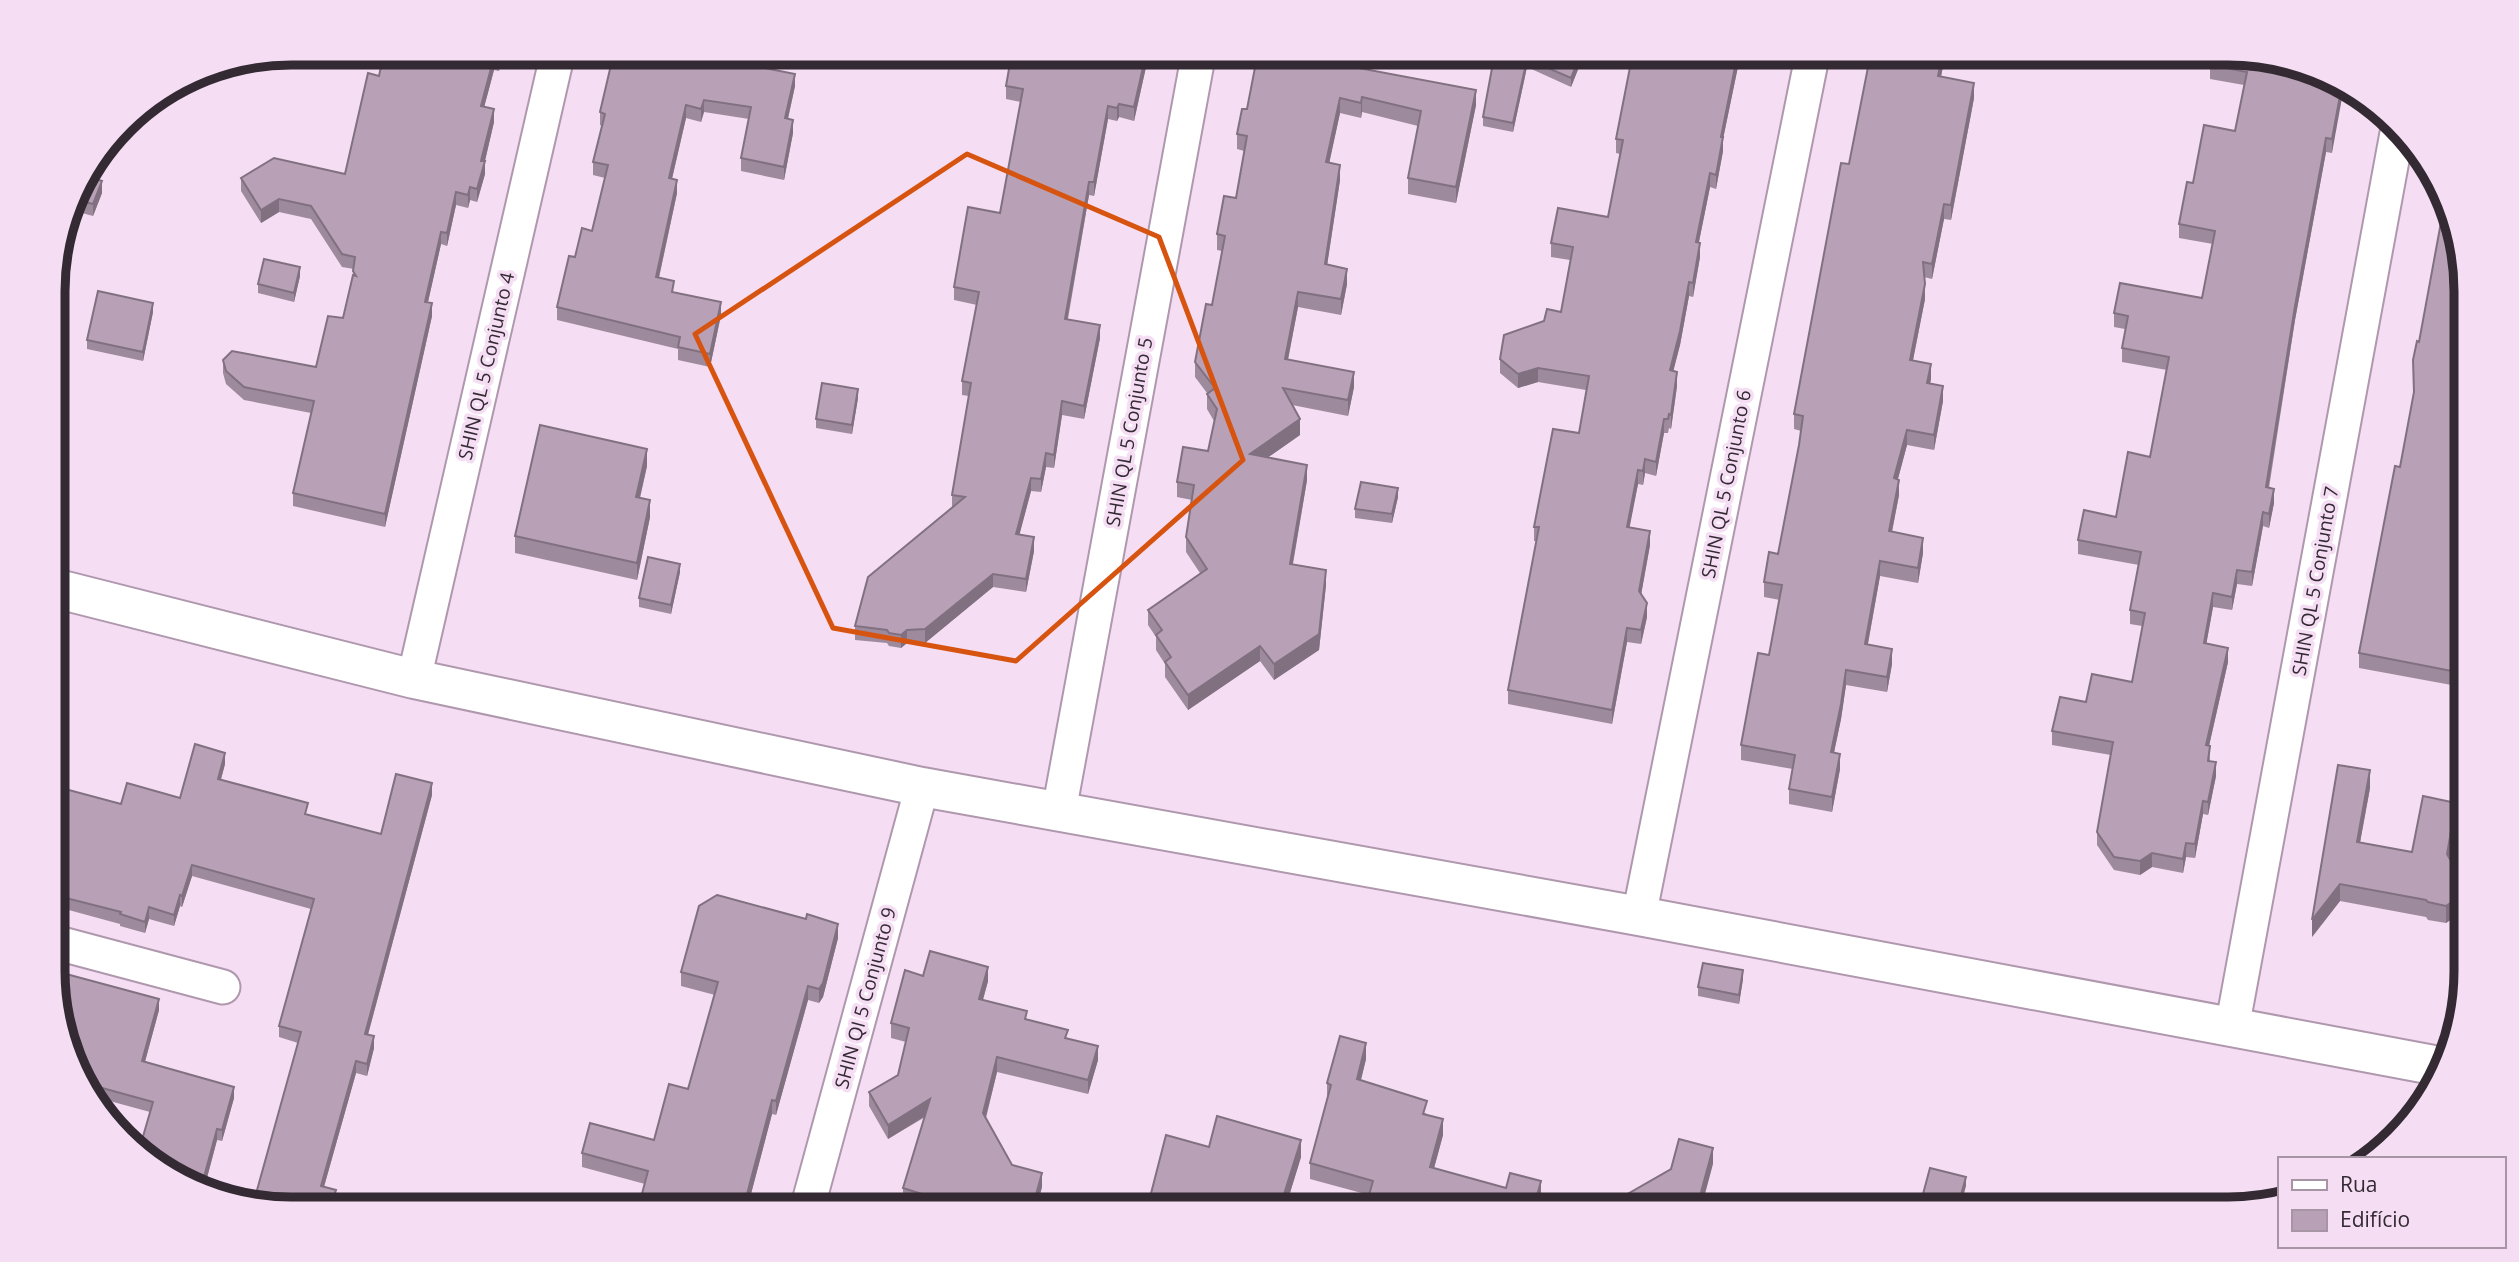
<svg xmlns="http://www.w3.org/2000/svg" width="2519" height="1262" font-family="'Open Sans',sans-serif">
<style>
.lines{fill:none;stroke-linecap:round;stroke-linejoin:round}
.street-casing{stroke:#af98ad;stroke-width:37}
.secondary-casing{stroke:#af98ad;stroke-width:42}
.street{stroke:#fff;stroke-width:33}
.secondary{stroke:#fff;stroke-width:38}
.wall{fill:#9e8a9d}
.shaded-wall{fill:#817180}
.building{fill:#b8a1b7;stroke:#817180;stroke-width:2}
.marked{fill:none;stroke:#d65410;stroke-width:5;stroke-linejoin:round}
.labels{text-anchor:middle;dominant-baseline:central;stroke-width:7;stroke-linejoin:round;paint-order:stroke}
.street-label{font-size:19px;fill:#332a33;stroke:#f5ddf3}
.rim{fill:none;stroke:#332a33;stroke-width:9}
</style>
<rect width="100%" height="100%" fill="#f5ddf3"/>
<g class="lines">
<defs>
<g id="street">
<polyline points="414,679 558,52"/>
<polyline points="1059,811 1199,52"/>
<polyline points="1639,916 1813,52"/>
<polyline points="54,942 223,987"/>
<polyline points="2232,1028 2397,133"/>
<polyline points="807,1209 922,787"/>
</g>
<polyline id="secondary" points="54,588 414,679 922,787 1639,916 2444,1067"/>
</defs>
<use href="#street" class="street-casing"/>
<use href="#secondary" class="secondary-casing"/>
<use href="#street" class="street"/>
<use href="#secondary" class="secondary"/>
</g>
<g class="wall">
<polygon points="503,52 499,71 494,70 484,107 494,122 485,161 485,174 477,202 470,200 468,208 456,205 447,246 441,244 428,302 432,316 385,527 293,506 293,493 311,413 244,400 226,384 223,373 223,360 316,367 343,318 353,275 354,269 342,267 311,219 279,212 261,223 241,191 241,178 345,174 379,76"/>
<polygon points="614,52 713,52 712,58 795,86 788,119 793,133 784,180 741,171 741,158 749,119 704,112 701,122 686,118 672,179 677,193 659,278 674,293 721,315 710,367 678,360 678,349 557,320 557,307 575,257 592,231 605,178 593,175 593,162 602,126 600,125 600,112"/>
<polygon points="1258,52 1320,52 1319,60 1476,105 1456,203 1408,194 1408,178 1418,126 1362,112 1361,118 1340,113 1329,163 1340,180 1327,265 1347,284 1341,315 1298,307 1288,360 1354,387 1348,416 1292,405 1300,435 1267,458 1307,480 1293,564 1326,585 1319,650 1274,680 1260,661 1188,710 1165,677 1165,664 1156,650 1156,637 1148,625 1148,610 1200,573 1186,552 1186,537 1192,500 1177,497 1177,482 1208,451 1214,421 1207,409 1207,393 1195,377 1195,362 1212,305 1222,251 1217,250 1217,234 1236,198 1244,151 1237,149 1237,134 1247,109"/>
<polygon points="1495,52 1581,62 1571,87 1527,67 1513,132 1483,126 1483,117"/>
<polygon points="1633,52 1741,52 1723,139 1723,151 1716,189 1710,187 1699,242 1700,257 1693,297 1689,296 1680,345 1673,371 1677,386 1671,429 1669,428 1668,433 1664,433 1656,476 1645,473 1643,485 1638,484 1629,527 1650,545 1641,595 1647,617 1641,644 1627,642 1612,724 1508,704 1508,690 1536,541 1534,541 1534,527 1579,433 1586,390 1538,382 1518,388 1500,373 1500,359 1544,321 1561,312 1570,260 1551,257 1551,243 1608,217 1620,154 1616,153 1616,139"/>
<polygon points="1866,52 1946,52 1941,76 1974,98 1951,220 1944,219 1932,279 1924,277 1925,299 1913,360 1931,379 1930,383 1943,401 1934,450 1907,445 1898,479 1899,495 1892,532 1923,553 1918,583 1880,576 1868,644 1892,664 1887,692 1846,685 1841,719 1834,752 1840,769 1832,812 1789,804 1789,789 1793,769 1741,760 1741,745 1769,655 1780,600 1764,597 1764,582 1778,554 1799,445 1801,431 1794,429 1794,414 1849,164 1868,66 1866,65"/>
<polygon points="2210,65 2333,77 2332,153 2326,152 2295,320 2269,488 2274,503 2269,528 2263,526 2252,586 2237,584 2232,610 2213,607 2206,644 2228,662 2209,746 2210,761 2216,776 2208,815 2203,814 2195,858 2186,857 2183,873 2152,867 2140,875 2114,870 2097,845 2097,832 2111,755 2052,745 2052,731 2086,702 2132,682 2142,626 2130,624 2130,610 2139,565 2078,554 2078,540 2116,517 2150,457 2167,370 2122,362 2122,348 2125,329 2114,327 2114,313 2202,298 2213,244 2179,238 2179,224 2193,183 2235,131 2244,85 2210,79"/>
<polygon points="1146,67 1134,121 1119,117 1117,121 1108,119 1094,196 1089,195 1068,319 1100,338 1084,419 1062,415 1054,468 1046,467 1041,492 1031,491 1019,535 1034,551 1026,592 993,587 925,643 907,643 901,648 889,646 887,643 855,640 855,626 952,508 952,495 969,396 962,395 962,381 977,305 954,300 954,287 1000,213 1021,102 1006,99 1006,86"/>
<polygon points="77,185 102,193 93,216 71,210"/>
<polygon points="2465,260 2457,686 2359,668 2359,653 2400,467 2414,393 2419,342"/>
<polygon points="300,276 294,302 258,293 258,284"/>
<polygon points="153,312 143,361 87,349 87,340"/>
<polygon points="858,398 852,434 816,428 816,419"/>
<polygon points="647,466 640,498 650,517 637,580 515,553 515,536"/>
<polygon points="1398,497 1392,523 1355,518 1355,509"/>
<polygon points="680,572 671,614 639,607 639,598"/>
<polygon points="225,764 221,779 308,815 381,834 432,795 368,1035 374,1048 367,1076 356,1073 324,1187 336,1201 291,1209 298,1043 279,1037 279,1026 311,909 192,876 182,907 180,906 174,926 149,919 145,933 120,926 120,924 54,906 54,786 121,804 180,798"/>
<polygon points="2370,788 2360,842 2412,852 2456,820 2449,858 2462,897 2459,914 2446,923 2428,920 2426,917 2340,901 2312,937"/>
<polygon points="838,938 823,997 819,1003 808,1000 776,1115 772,1114 747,1209 638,1209 645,1184 582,1167 582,1153 654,1140 688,1089 715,995 681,986 681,972"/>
<polygon points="923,976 988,981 983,1000 1068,1038 1098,1060 1088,1094 997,1072 986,1118 1012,1165 1042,1187 1036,1209 924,1209 903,1203 903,1188 925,1117 888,1139 869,1106 869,1092 898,1075 906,1042 891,1038 891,1023"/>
<polygon points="1743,979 1739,1004 1698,996 1698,987"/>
<polygon points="55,1002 159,1010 145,1062 234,1098 222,1141 217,1140 204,1189 186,1185 150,1112 95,1097 95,1099"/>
<polygon points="1366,1059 1361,1080 1427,1114 1443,1135 1434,1168 1541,1197 1538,1207 1545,1209 1369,1209 1369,1195 1310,1179 1310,1163 1327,1099 1327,1083"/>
<polygon points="1209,1147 1301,1157 1285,1209 1147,1209"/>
</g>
<g class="shaded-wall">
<polygon points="500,52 503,52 499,71 499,58"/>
<polygon points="1317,52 1320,52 1316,75 1316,60"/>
<polygon points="1738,52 1741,52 1723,139 1723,151 1716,189 1716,175 1721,137"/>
<polygon points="1943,52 1946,52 1938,91 1938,76"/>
<polygon points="1146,54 1146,67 1134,121 1134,107"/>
<polygon points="1581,54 1581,62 1571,87 1571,78"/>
<polygon points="494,57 494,70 481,119 481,106"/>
<polygon points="1527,59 1527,67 1513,132 1513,123"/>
<polygon points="795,74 795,86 785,131 785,118"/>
<polygon points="1974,83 1974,98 1951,220 1951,205"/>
<polygon points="2342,85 2344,87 2332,153 2332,139"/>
<polygon points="1476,90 1476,105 1456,203 1456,187"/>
<polygon points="1362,97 1362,112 1361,118 1361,103"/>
<polygon points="1340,98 1340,113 1326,178 1326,162"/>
<polygon points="704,100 704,112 701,122 701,109"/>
<polygon points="1119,104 1119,117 1117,121 1117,108"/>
<polygon points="686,105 686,118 669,191 669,178"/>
<polygon points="1108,106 1108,119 1094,196 1094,182"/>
<polygon points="494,109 494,122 482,173 485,161 485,174 477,202 477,189 481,161"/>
<polygon points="793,120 793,133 784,180 784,167"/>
<polygon points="2326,138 2326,152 2295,320 2266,501 2266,487 2295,306"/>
<polygon points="1340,165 1340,180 1325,279 1325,264"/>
<polygon points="1710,173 1710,187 1696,256 1696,242"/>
<polygon points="677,180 677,193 656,290 656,277"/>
<polygon points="102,181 102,193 93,216 93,204"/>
<polygon points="1089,182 1089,195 1065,332 1065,319"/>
<polygon points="470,187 470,200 468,208 468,195"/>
<polygon points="456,192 456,205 447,246 447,233"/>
<polygon points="279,199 279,212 261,223 261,210"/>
<polygon points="1944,204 1944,219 1932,279 1932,264"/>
<polygon points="441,232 441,244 425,315 425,302"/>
<polygon points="1700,243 1700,257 1693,297 1693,283"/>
<polygon points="300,267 300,276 294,302 294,293"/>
<polygon points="1347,269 1347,284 1341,315 1341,299"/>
<polygon points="1689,282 1689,296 1680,345 1670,384 1670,370"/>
<polygon points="1925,284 1925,299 1910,375 1910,360"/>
<polygon points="1298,292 1298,307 1285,374 1285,359"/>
<polygon points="721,302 721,315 710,367 710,354"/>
<polygon points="153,303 153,312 143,361 143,352"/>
<polygon points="432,303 432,316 385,527 385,514"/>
<polygon points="1100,325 1100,338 1084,419 1084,406"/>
<polygon points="1931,364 1931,379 1927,398 1927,383"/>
<polygon points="1538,368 1538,382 1518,388 1518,374"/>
<polygon points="1354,372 1354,387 1348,416 1348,400"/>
<polygon points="1677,372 1677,386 1671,429 1671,415"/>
<polygon points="1943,386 1943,401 1934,450 1934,435"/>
<polygon points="858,389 858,398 852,434 852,425"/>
<polygon points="1062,401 1062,415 1054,468 1054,455"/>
<polygon points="1300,419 1300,435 1250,470 1250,454"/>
<polygon points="1664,419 1664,433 1656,476 1656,462"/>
<polygon points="1907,430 1907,445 1894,493 1894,478"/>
<polygon points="647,449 647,466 636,514 636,497"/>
<polygon points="1046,453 1046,467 1041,492 1041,479"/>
<polygon points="1645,459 1645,473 1643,485 1643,471"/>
<polygon points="1307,465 1307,480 1290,579 1290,564"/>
<polygon points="1638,470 1638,484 1627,541 1627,527"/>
<polygon points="1031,478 1031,491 1016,548 1016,534"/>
<polygon points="1899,480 1899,495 1889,546 1889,531"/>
<polygon points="1398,488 1398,497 1392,523 1392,514"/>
<polygon points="2274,489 2274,503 2269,528 2269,514"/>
<polygon points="650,500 650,517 637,580 637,563"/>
<polygon points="2263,512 2263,526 2252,586 2252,572"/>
<polygon points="1650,531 1650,545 1639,606 1639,591"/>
<polygon points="1034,537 1034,551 1026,592 1026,579"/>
<polygon points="1923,538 1923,553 1918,583 1918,568"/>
<polygon points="1880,561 1880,576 1865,659 1865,644"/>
<polygon points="680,564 680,572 671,614 671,605"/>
<polygon points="1326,570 1326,585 1319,650 1274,680 1274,664"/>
<polygon points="2237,570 2237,584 2232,610 2232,597"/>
<polygon points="993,574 993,587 925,643 925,629"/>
<polygon points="2213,593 2213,607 2204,657 2204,643"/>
<polygon points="1647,603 1647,617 1641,644 1641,630"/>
<polygon points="2466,624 2466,638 2457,686 2457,672"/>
<polygon points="1627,628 1627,642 1612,724 1612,710"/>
<polygon points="907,630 907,643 901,648 901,635"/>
<polygon points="1260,646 1260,661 1188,710 1188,695"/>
<polygon points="2228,648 2228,662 2206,759 2206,745"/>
<polygon points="1892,649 1892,664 1887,692 1887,677"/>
<polygon points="1846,670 1846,685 1841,719 1831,767 1831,752"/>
<polygon points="225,753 225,764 218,790 218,779"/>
<polygon points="1840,754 1840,769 1832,812 1832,797"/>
<polygon points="2216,762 2216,776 2208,815 2208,802"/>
<polygon points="2370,770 2370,788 2357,859 2357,842"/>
<polygon points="432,783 432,795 365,1045 365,1034"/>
<polygon points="2203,801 2203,814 2195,858 2195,844"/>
<polygon points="2456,803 2456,820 2447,872 2447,854"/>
<polygon points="2186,843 2186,857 2183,873 2183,859"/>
<polygon points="2152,853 2152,867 2140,875 2140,861"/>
<polygon points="192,865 192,876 182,907 182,896"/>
<polygon points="2462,880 2462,897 2459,914 2446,923 2446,906"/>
<polygon points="2340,884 2340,901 2312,937 2312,920"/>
<polygon points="180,895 180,906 174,926 174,915"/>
<polygon points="149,907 149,919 145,933 145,922"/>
<polygon points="838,924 838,938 823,997 819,1003 819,989"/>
<polygon points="988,967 988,981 979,1013 979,999"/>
<polygon points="1743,970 1743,979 1739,1004 1739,995"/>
<polygon points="808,986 808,1000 776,1115 776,1101"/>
<polygon points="159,999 159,1010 142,1072 142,1061"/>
<polygon points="374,1036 374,1048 367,1076 367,1064"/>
<polygon points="1366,1043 1366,1059 1357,1095 1357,1079"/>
<polygon points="1098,1046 1098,1060 1088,1094 1088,1080"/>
<polygon points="997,1057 997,1072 983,1128 983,1113"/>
<polygon points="356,1061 356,1073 321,1197 321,1186"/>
<polygon points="234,1087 234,1098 222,1141 222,1130"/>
<polygon points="930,1099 930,1113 888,1139 888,1125"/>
<polygon points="772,1100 772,1114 747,1209 743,1209"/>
<polygon points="1443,1119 1443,1135 1430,1183 1430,1167"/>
<polygon points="217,1129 217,1140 204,1189 201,1188"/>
<polygon points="1301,1140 1301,1157 1285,1209 1280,1209"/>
<polygon points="1713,1148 1713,1164 1701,1209 1697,1209"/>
<polygon points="1042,1173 1042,1187 1036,1209 1032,1209"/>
<polygon points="1966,1177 1966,1186 1960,1209 1957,1209"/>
<polygon points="1541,1181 1541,1197 1537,1209 1534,1206"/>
<polygon points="336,1190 336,1201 333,1209 330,1209"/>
</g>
<g class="building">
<polygon points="384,52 500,52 499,58 494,57 481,106 494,109 481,161 485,161 477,189 470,187 468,195 456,192 447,233 441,232 425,302 432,303 385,514 293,493 314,401 244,387 226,371 223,360 232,351 316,367 328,316 343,318 353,275 356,276 353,271 355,257 342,254 311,206 279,199 261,210 241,178 274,158 345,174 368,73 379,76"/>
<polygon points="614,52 710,52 709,57 795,74 785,118 793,120 784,167 741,158 751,107 704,100 701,109 686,105 669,178 677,180 656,277 674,281 672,292 721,302 710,354 678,347 680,337 557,307 569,256 575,257 582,228 592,231 608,165 593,162 605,114 600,112"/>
<polygon points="1012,52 1141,52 1146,54 1134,107 1119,104 1117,108 1108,106 1094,182 1089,182 1065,319 1100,325 1084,406 1062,401 1054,455 1046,453 1041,479 1031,478 1016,534 1034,537 1026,579 993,574 925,629 907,630 901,635 889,633 887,630 855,626 868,577 965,497 952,495 971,383 962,381 979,292 954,287 968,207 1000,213 1023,89 1006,86"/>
<polygon points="1258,52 1317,52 1316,60 1476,90 1456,187 1408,178 1421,111 1362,97 1361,103 1340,98 1326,162 1340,165 1325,264 1347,269 1341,299 1298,292 1285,359 1354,372 1348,400 1283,388 1300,419 1250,454 1307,465 1290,564 1326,570 1319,634 1274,664 1260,646 1188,695 1165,662 1171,657 1156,635 1162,630 1148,610 1207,569 1186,537 1194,485 1177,482 1183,447 1208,451 1217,409 1207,394 1215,388 1195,362 1206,304 1212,305 1225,236 1217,234 1224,196 1236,198 1247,136 1237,134 1242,109 1247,109"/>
<polygon points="1495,52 1578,52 1581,54 1571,78 1527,59 1513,123 1483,117"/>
<polygon points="1633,52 1738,52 1721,137 1723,137 1716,175 1710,173 1696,242 1700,243 1693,283 1689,282 1680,331 1670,370 1677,372 1671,415 1669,414 1668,419 1664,419 1656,462 1645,459 1643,471 1638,470 1627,527 1650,531 1639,591 1647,603 1641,630 1627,628 1612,710 1508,690 1539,527 1534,527 1553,429 1579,433 1589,376 1538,368 1518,374 1500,359 1504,335 1544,321 1547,309 1561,312 1573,247 1551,243 1558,208 1608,217 1623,140 1616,139"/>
<polygon points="1871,52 1943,52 1938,76 1974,83 1951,205 1944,204 1932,264 1923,262 1925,284 1910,360 1931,364 1927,383 1943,386 1934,435 1907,430 1894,478 1899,480 1889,531 1923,538 1918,568 1880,561 1865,644 1892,649 1887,677 1846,670 1841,704 1831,752 1840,754 1832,797 1789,789 1795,755 1741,745 1758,653 1769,655 1782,585 1764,582 1769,552 1778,554 1799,445 1803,416 1794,414 1841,163 1849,164"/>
<polygon points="2212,52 2228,52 2333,77 2342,85 2332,139 2326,138 2295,306 2266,487 2274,489 2269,514 2263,512 2252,572 2237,570 2232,597 2213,593 2204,643 2228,648 2206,745 2210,746 2208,761 2216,762 2208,802 2203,801 2195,844 2186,843 2183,859 2152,853 2140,861 2114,857 2097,832 2113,742 2052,731 2060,697 2086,702 2092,674 2132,682 2145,613 2130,610 2141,552 2078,540 2084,510 2116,517 2128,452 2150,457 2169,357 2122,348 2128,316 2114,313 2120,283 2202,298 2215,231 2179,224 2187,182 2193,183 2204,125 2235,131 2247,72 2210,65"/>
<polygon points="85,176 102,181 93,204 74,199 77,185"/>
<polygon points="2444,206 2465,260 2466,624 2457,672 2359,653 2395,466 2400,467 2414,392 2413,360 2417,341 2419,342"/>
<polygon points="264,259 300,267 294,293 258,284"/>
<polygon points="98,291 153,303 143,352 87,340"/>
<polygon points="822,383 858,389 852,425 816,419"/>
<polygon points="540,425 647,449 636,497 650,500 637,563 515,536"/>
<polygon points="1361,482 1398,488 1392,514 1355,509"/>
<polygon points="648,557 680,564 671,605 639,598"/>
<polygon points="195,744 225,753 218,779 308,803 305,814 381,834 396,774 432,783 365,1034 374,1036 367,1064 356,1061 321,1186 336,1190 330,1209 291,1209 254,1201 301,1032 279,1026 314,899 192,865 182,896 180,895 174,915 149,907 145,922 120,914 121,912 54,895 54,786 121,804 127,783 180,798"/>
<polygon points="2338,765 2370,770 2357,842 2412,852 2423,796 2456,803 2447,854 2462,880 2459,897 2446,906 2428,902 2426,900 2340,884 2312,920"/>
<polygon points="717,895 806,919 807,914 838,924 823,983 819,989 808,986 776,1101 772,1100 743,1209 638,1209 648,1171 582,1153 590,1123 654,1140 669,1084 688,1089 718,982 681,972 699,906"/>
<polygon points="930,951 988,967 979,999 1027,1011 1025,1019 1068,1030 1065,1038 1098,1046 1088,1080 997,1057 983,1113 1012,1165 1042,1173 1032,1209 1020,1209 1013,1207 1012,1209 927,1209 931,1197 903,1188 930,1099 888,1125 869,1092 898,1075 909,1028 891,1023 905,970 923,976"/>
<polygon points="1703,963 1743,970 1739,995 1698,987"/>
<polygon points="55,971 159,999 142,1061 234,1087 222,1130 217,1129 201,1188 186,1185 140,1147 153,1102 95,1086 93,1095 55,1002"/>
<polygon points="1340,1036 1366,1043 1357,1079 1427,1101 1423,1114 1443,1119 1430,1167 1506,1188 1510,1173 1541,1181 1534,1206 1545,1209 1397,1209 1398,1204 1369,1195 1373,1181 1310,1163 1331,1085 1327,1083"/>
<polygon points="1217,1116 1301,1140 1280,1207 1272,1204 1270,1209 1261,1207 1261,1209 1147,1209 1166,1135 1209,1147"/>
<polygon points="1679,1139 1713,1148 1697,1207 1704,1209 1610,1209 1612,1203 1671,1169"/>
<polygon points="1930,1168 1966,1177 1957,1209 1919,1209"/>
</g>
<path class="marked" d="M967 154 1159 237 1243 460 1016 661 833 628 695 334Z"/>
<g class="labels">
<g class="street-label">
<text transform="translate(486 366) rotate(-77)">SHIN QL 5 Conjunto 4</text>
<text transform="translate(1129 432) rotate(-80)">SHIN QL 5 Conjunto 5</text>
<text transform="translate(1726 484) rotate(-79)">SHIN QL 5 Conjunto 6</text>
<text transform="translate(2315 581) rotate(-80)">SHIN QL 5 Conjunto 7</text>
<text transform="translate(865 998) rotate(-75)">SHIN QI 5 Conjunto 9</text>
</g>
</g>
<path d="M0 0H2519V1262H0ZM291 65H2228A226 226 0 0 1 2454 291V971A226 226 0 0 1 2228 1197H291A226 226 0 0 1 65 971V291A226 226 0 0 1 291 65Z" fill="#f5ddf3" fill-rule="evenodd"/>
<path class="rim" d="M291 65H2228A226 226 0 0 1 2454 291V971A226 226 0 0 1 2228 1197H291A226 226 0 0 1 65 971V291A226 226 0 0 1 291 65Z"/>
<rect x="2278" y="1157" width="228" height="91" fill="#f5ddf3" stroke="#a795a6" stroke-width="2"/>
<rect x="2292" y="1180" width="35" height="10" fill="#ffffff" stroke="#a795a6" stroke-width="2"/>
<text x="2340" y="1192" font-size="21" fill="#332a33">Rua</text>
<rect x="2292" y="1210" width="35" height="21" fill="#b8a1b7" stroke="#a795a6" stroke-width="2"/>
<text x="2340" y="1227" font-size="21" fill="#332a33">Edifício</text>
</svg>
